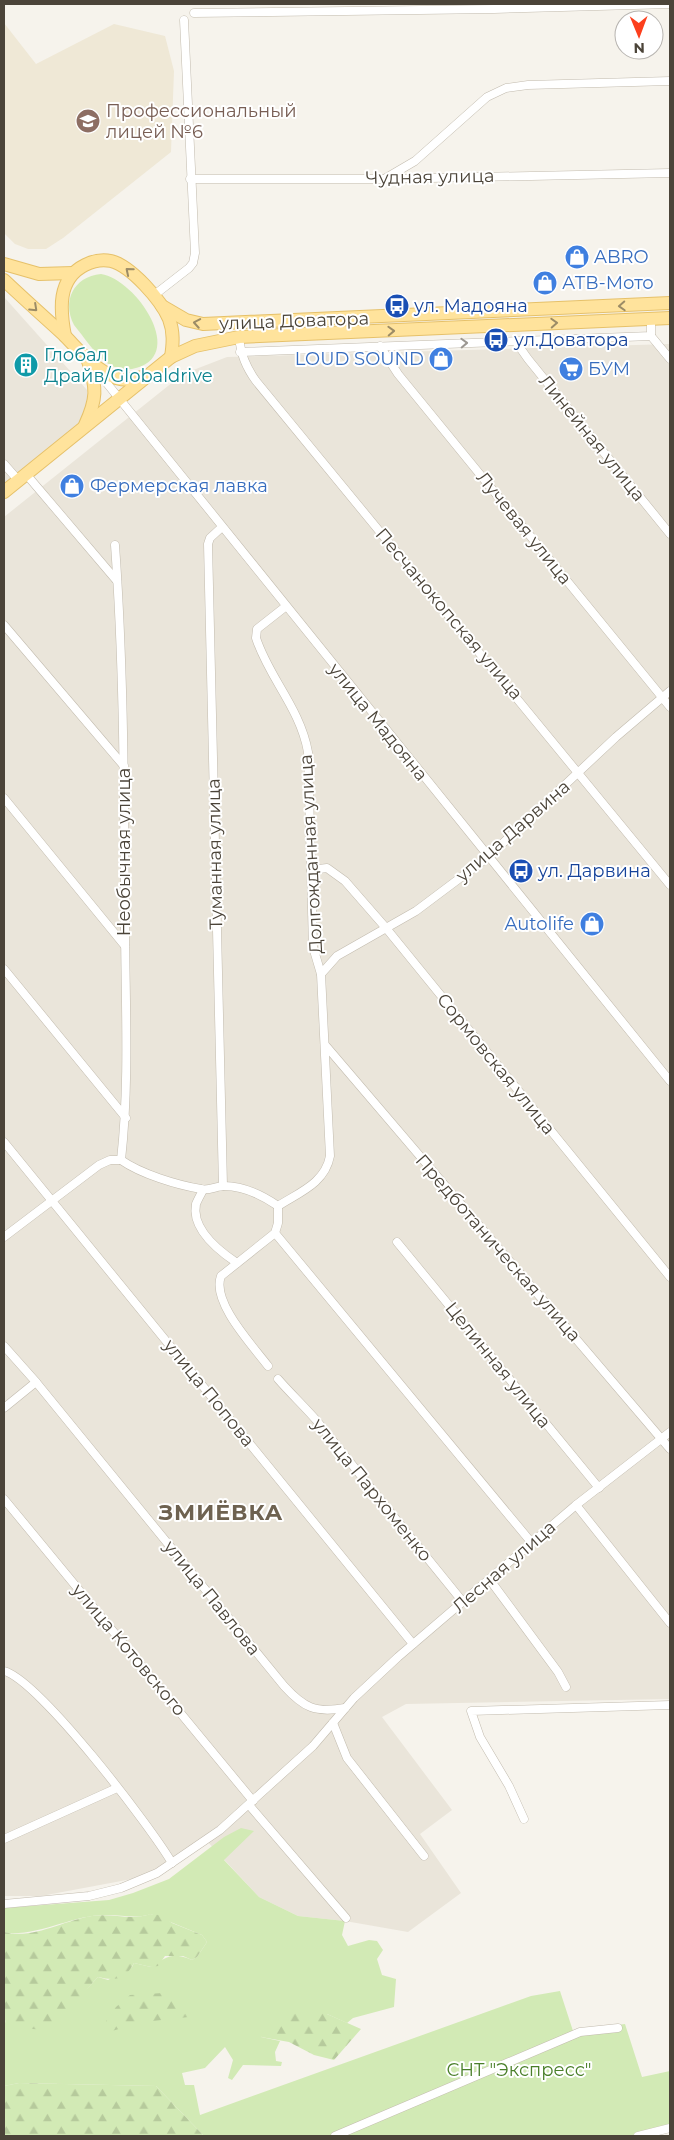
<svg xmlns="http://www.w3.org/2000/svg" width="674" height="2140" font-family="Montserrat,sans-serif">
<style>
.residential{fill:#eae5da}
.education{fill:#efe8d6}
.green{fill:#d2eab5}
.forest{fill:url(#forest-firs)}
.lines{fill:none;stroke-linecap:round;stroke-linejoin:round}
.minor-casing{stroke:#c2bbae;stroke-width:9}
.primary-casing{stroke:#e6c16a;stroke-width:14}
.minor{stroke:#fff;stroke-width:8}
.primary{stroke:#ffe39c;stroke-width:12}
.oneway{stroke:#9c8c66}
.oneway2{stroke:#9c9892}
.labels{text-anchor:middle;dominant-baseline:central;stroke-width:4;stroke-linejoin:round;paint-order:stroke}
.education-label{font-size:18px;fill:#785e54;stroke:#fff;text-anchor:start}
.street-label{font-size:18px;fill:#4b4439;stroke:#fff}
.shop-label{font-size:18px;fill:#366cbe;stroke:#fff;text-anchor:start}
.transit-label{font-size:18px;fill:#164399;stroke:#fff;text-anchor:start}
.culture-label{font-size:18px;fill:#0d838f;stroke:#fff;text-anchor:start}
.park-label{font-size:18px;fill:#4a7f2a;stroke:#fff}
.district-label{font-size:22px;font-weight:bold;letter-spacing:1px;fill:#6e6250;stroke:#fff}
</style>
<defs>
<pattern id="forest-firs" width="22" height="20" patternUnits="userSpaceOnUse" patternTransform="scale(1.25)"><rect width="22" height="20" fill="#d2eab5"/><path d="M5 1l3.5 6h-7zM16 11l3.5 6h-7z" fill="#b6ca9c"/></pattern>
</defs>
<rect width="100%" height="100%" fill="#f6f3ec"/>
<g class="residential">
<polygon points="4,297 87,390 89,407 82,422 4,484"/>
<polygon points="670,344 670,1699 406,1704 382,1717 452,1810 420,1834 461,1893 408,1932 345,1921 298,1916 259,1897 205,1839 148,1876 41,1896 4,1896 4,517 183,374 227,357"/>
</g>
<polygon class="education" points="4,23 36,64 114,24 165,36 174,71 171,152 63,238 46,249 28,249 15,244 4,233"/>
<g class="green">
<path d="M101 274C136 279 190 358 132 369 123 370 114 368 107 363 94 353 84 337 74 325 62 301 73 277 101 274Z"/>
<path d="M241 1828 254 1831 224 1860 259 1897 298 1916 345 1921 342 1935 348 1946 369 1940 377 1941 383 1950 377 1959 382 1975 396 1979 394 2007 353 2018 347 2023 327 2014 261 2037 280 2041 275 2052 276 2061 282 2062 281 2066 243 2065 232 2080 228 2078 233 2060 225 2047 205 2068 182 2073 185 2085H194L200 2115 531 1996 560 1991 573 2031 625 2024 642 2077 670 2071V2125L629 2136H204L156 2086 19 2083 4 2086V2017L6 2023 87 1989 98 1977 108 1980 132 1967 134 1963 151 1967C168 1956 172 1952 192 1960L197 1957 207 1942 202 1935 151 1914C136 1919 123 1915 108 1915 74 1914 43 1935 8 1933L4 1932V1908L109 1900 133 1893 169 1879 224 1837Z"/>
</g>
<g class="forest">
<path d="M150 1914 168 1916V1920L172 1923 202 1935 207 1942 197 1957 192 1960 183 1956H165L158 1966 151 1967 134 1963C125 1980 115 1981 98 1977 65 2011 63 2043 6 2023L4 2016V1932C33 1940 64 1920 92 1916 112 1913 132 1921 150 1914Z"/>
<polygon points="163,1993 183,2002 198,2016 143,2022 105,2033 106,2021 116,2007 130,1995"/>
<polygon points="298,2008 327,2014 361,2029 334,2060 314,2055 289,2042 261,2037 276,2022"/>
<polygon points="19,2083 156,2086 204,2136 4,2136 4,2086"/>
</g>
<g class="lines">
<defs>
<g id="minor">
<polyline points="194,13 494,9 670,4"/>
<polyline points="386,178 415,161 487,97 506,88 528,85 670,81"/>
<polyline points="190,179 385,179 670,173"/>
<polyline points="153,296 189,268 193,263 195,253 184,20"/>
<polyline points="651,336 670,359"/>
<path d="M239 337C241 355 246 367 256 381L670 885"/>
<polyline points="516,342 528,359 670,534"/>
<polyline points="380,346 398,374 670,707"/>
<polyline points="240,352 651,336 651,319"/>
<polyline points="97,371 670,1081"/>
<polyline points="4,464 18,480"/>
<polyline points="26,474 117,581"/>
<polyline points="222,527 210,538 208,544 223,1186"/>
<path d="M115 545C124 669 124 794 125 918 125 999 130 1080 121 1160"/>
<polyline points="4,625 124,766"/>
<polyline points="4,798 125,946"/>
<polyline points="311,870 327,868 345,881 386,928 670,1277"/>
<polyline points="4,969 126,1118"/>
<polyline points="321,974 337,956 416,911 488,857 616,737 670,691"/>
<polyline points="326,1046 670,1449"/>
<polyline points="4,1142 413,1644"/>
<path d="M121 1160C141 1174 177 1185 201 1189 209 1191 217 1186 224 1186 244 1186 262 1195 278 1206 300 1192 325 1183 330 1156L321 974 313 947 308 752C300 708 269 678 256 638L257 629 285 607"/>
<path d="M203 1190C201 1194 198 1199 196 1204 191 1229 219 1251 237 1263"/>
<polyline points="275,1233 531,1542"/>
<polyline points="4,1237 99,1165 110,1160 121,1160"/>
<polyline points="397,1242 599,1488"/>
<path d="M4 1346 36 1382 284 1686C304 1708 315 1713 345 1708"/>
<path d="M268 1366C253 1346 211 1302 221 1276L275 1233 278 1223V1206"/>
<path d="M278 1379C291 1394 305 1407 317 1421 366 1482 414 1542 463 1602"/>
<polyline points="4,1408 36,1382"/>
<polyline points="4,1499 253,1801"/>
<polyline points="576,1505 670,1623"/>
<polyline points="490,1580 558,1672 566,1687"/>
<path d="M4 1671C39 1680 151 1827 172 1863"/>
<polyline points="333,1723 347,1758 424,1856"/>
<polyline points="249,1805 346,1918"/>
<polyline points="524,1819 509,1786 480,1737 471,1711 670,1705"/>
<polyline points="4,1839 117,1788"/>
<polyline points="4,1904 89,1896 121,1888 157,1873 220,1830 313,1746 354,1698 398,1657 576,1505 670,1432"/>
<polyline points="335,2136 580,2032 618,2028"/>
<polyline points="638,2136 670,2128"/>
</g>
<g id="primary">
<polyline points="4,264 39,274 73,273"/>
<path d="M4 280C23 298 43 316 63 334 79 350 93 369 116 378 126 381 135 380 145 376"/>
<polyline points="162,306 186,320 203,324 670,303"/>
<path d="M65 336C60 310 57 279 85 265 93 261 102 259 111 261 131 266 161 300 169 319 174 332 173 344 171 357"/>
<path d="M85 425C97 399 97 388 88 361"/>
<polyline points="4,492 171,357 195,346 239,337 670,318"/>
</g>
</defs>
<use href="#minor" class="minor-casing"/>
<use href="#primary" class="primary-casing"/>
<use href="#minor" class="minor"/>
<use href="#primary" class="primary"/>
</g>
<defs><path id="oneway-chevron" d="M-2-3.5L2.5 0L-2 3.5" fill="none" stroke-width="1.6" stroke-linecap="round" stroke-linejoin="round" transform="scale(1.25)"/></defs>
<g class="oneway">
<use href="#oneway-chevron" transform="translate(129 271) rotate(-140)"/>
<use href="#oneway-chevron" transform="translate(622 306) rotate(177)"/>
<use href="#oneway-chevron" transform="translate(34 308) rotate(43)"/>
<use href="#oneway-chevron" transform="translate(197 323) rotate(-170)"/>
<use href="#oneway-chevron" transform="translate(554 323) rotate(-3)"/>
<use href="#oneway-chevron" transform="translate(391 331) rotate(-2)"/>
</g>
<use class="oneway2" href="#oneway-chevron" transform="translate(464 343) rotate(-2)"/>
<defs>
<symbol id="university-disc" viewBox="-11 -11 22 22"><circle r="9.5" fill="#8d6e63" stroke="#fff"/><path d="M0-5L7-2L0 1L-7-2ZM-4 1L0 2.5L4 1V4Q0 6-4 4Z" fill="#fff"/></symbol>
<symbol id="shop-disc" viewBox="-11 -11 22 22"><circle r="9.5" fill="#3f7fe0" stroke="#fff"/><path d="M-5-2.5h2.3a2.7 3.5 0 0 1 5.4 0H5L5.5 6h-11ZM-1.5-2.5h3a1.5 2.3 0 0 0-3 0Z" fill="#fff"/></symbol>
<symbol id="bus-disc" viewBox="-11 -11 22 22"><circle r="9.5" fill="#1a4fb4" stroke="#fff"/><path d="M-5-6H5V4H4V6H2V4H-2V6H-4V4H-5ZM-3.5-4V0h7V-4ZM-3.5 1.2v1.5H-2V1.2ZM2 1.2v1.5H3.5V1.2Z" fill="#fff"/></symbol>
<symbol id="building-disc" viewBox="-11 -11 22 22"><circle r="9.5" fill="#0f9aa8" stroke="#fff"/><path d="M-4-6H4V6H1V3H-1V6H-4ZM-2.5-4.3h1.7v1.8h-1.7ZM.8-4.3h1.7v1.8H.8ZM-2.5-1h1.7V.8h-1.7ZM.8-1h1.7V.8H.8Z" fill="#fff"/></symbol>
<symbol id="supermarket-disc" viewBox="-11 -11 22 22"><circle r="9.5" fill="#3f7fe0" stroke="#fff"/><path d="M-6-5.5h2.5l.6 2H6L4.5 2H-2.5L-4.4-4H-6ZM-1.5 3.2a1.3 1.3 0 1 0 .1 0ZM3 3.2a1.3 1.3 0 1 0 .1 0Z" fill="#fff"/></symbol>
</defs>
<g fill-rule="evenodd">
<use href="#university-disc" x="74" y="107" width="28" height="28"/>
<use href="#shop-disc" x="563" y="243" width="28" height="28"/>
<use href="#shop-disc" x="531" y="269" width="28" height="28"/>
<use href="#bus-disc" x="383" y="292" width="28" height="28"/>
<use href="#bus-disc" x="482" y="326" width="28" height="28"/>
<use href="#shop-disc" x="427" y="345" width="28" height="28"/>
<use href="#building-disc" x="12" y="351" width="28" height="28"/>
<use href="#supermarket-disc" x="557" y="355" width="28" height="28"/>
<use href="#shop-disc" x="58" y="472" width="28" height="28"/>
<use href="#bus-disc" x="507" y="857" width="28" height="28"/>
<use href="#shop-disc" x="578" y="910" width="28" height="28"/>
</g>
<g class="labels">
<g class="education-label">
<text x="106" y="111">Профессиональный<tspan x="106" dy="21">лицей №6</tspan></text>
</g>
<g class="street-label">
<text transform="translate(430 177) rotate(-1)">Чудная улица</text>
<text transform="translate(294 321) rotate(-2)">улица Доватора</text>
<text transform="translate(592 438) rotate(51)">Линейная улица</text>
<text transform="translate(524 528) rotate(51)">Лучевая улица</text>
<text transform="translate(449 614) rotate(50)">Песчанокопская улица</text>
<text transform="translate(378 722) rotate(51)">улица Мадояна</text>
<text transform="translate(513 831) rotate(-41)">улица Дарвина</text>
<text transform="translate(124 852) rotate(-90)">Необычная улица</text>
<text transform="translate(215 854) rotate(-91)">Туманная улица</text>
<text transform="translate(311 854) rotate(-93)">Долгожданная улица</text>
<text transform="translate(496 1064) rotate(51)">Сормовская улица</text>
<text transform="translate(498 1248) rotate(49)">Предботаническая улица</text>
<text transform="translate(498 1365) rotate(51)">Целинная улица</text>
<text transform="translate(209 1393) rotate(51)">улица Попова</text>
<text transform="translate(372 1490) rotate(51)">улица Пархоменко</text>
<text transform="translate(504 1567) rotate(-41)">Лесная улица</text>
<text transform="translate(212 1598) rotate(51)">улица Павлова</text>
<text transform="translate(129 1650) rotate(50)">улица Котовского</text>
</g>
<g class="shop-label">
<text x="594" y="257">ABRO</text>
<text x="562" y="283">АТВ-Мото</text>
<text x="424" y="359" text-anchor="end">LOUD SOUND</text>
<text x="588" y="369">БУМ</text>
<text x="90" y="486">Фермерская лавка</text>
<text x="574" y="924" text-anchor="end">Autolife</text>
</g>
<g class="transit-label">
<text x="414" y="306">ул. Мадояна</text>
<text x="514" y="340">ул.Доватора</text>
<text x="538" y="871">ул. Дарвина</text>
</g>
<g class="culture-label">
<text x="44" y="355">Глобал<tspan x="44" dy="21">Драйв/Globaldrive</tspan></text>
</g>
<g class="park-label">
<text x="519" y="2070">СНТ "Экспресс"</text>
</g>
<g class="district-label">
<text x="221" y="1512">ЗМИЁВКА</text>
</g>
</g>
<rect width="674" height="2140" fill="none" stroke="#4b4439" stroke-width="10"/>
<g transform="translate(639 35) rotate(179)"><circle r="24" fill="#ffffff" stroke="#b7b4b0"/>
<path d="M0-4L9 19L0 12L-9 19Z" fill="#fc3f1d"/>
<text y="-8" font-size="14" font-weight="bold" text-anchor="middle" fill="#4b4439">N</text>
</g>
</svg>
